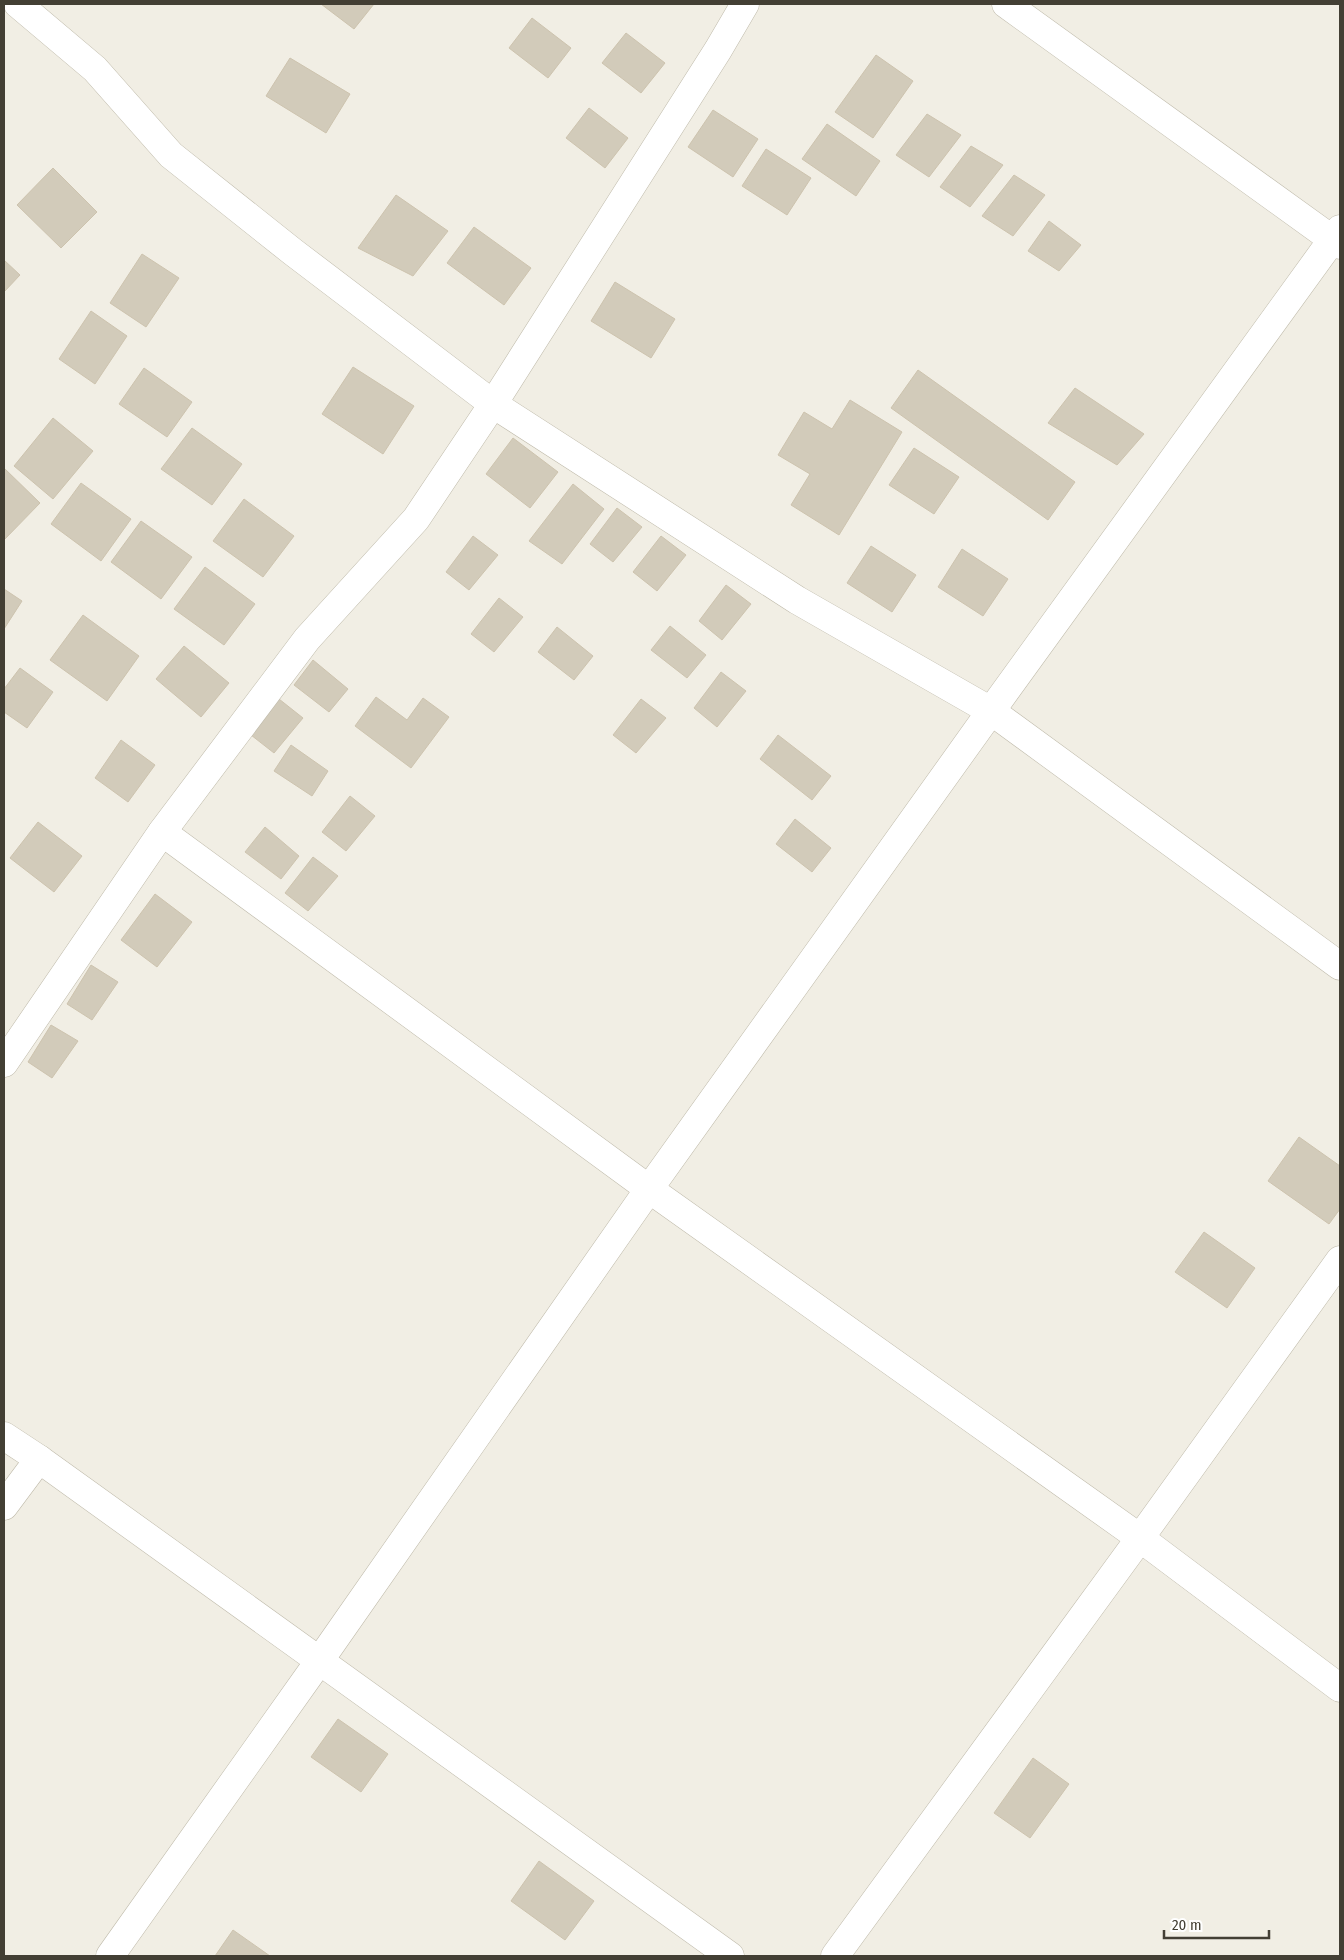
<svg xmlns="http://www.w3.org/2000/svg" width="1344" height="1960" font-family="'Fira Sans Condensed',sans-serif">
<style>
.building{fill:#d2cbba;stroke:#cdc3ae}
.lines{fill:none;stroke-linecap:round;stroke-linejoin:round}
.minor-casing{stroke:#bfbaaa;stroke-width:29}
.minor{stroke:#fff;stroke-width:28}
</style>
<rect width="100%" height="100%" fill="#f1eee4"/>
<g class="building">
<polygon points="321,4 374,4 354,29"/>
<polygon points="532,18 571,48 548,78 509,48"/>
<polygon points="626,33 665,63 641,93 602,63"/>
<polygon points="876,55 913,81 873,138 835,112"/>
<polygon points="290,58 350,94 326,133 266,96"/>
<polygon points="589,108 628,138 605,168 566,138"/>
<polygon points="713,110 758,139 733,177 688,147"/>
<polygon points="927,114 961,135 929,177 896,155"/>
<polygon points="827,124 880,161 856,196 802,159"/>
<polygon points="971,146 1003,165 970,207 940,187"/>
<polygon points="766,149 811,178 787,215 742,186"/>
<polygon points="53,168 97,212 61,248 17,205"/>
<polygon points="1014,175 1045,195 1013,236 982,216"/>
<polygon points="396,195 448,231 413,276 358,248"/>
<polygon points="1049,221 1081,245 1059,271 1028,251"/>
<polygon points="474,227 531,268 504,305 447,263"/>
<polygon points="142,254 179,278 146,327 110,303"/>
<polygon points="4,260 20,275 4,292"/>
<polygon points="615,282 675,319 651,358 591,321"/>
<polygon points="91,311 127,336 95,384 59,359"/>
<polygon points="353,367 414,406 383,454 322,414"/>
<polygon points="144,368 192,402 167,437 119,404"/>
<polygon points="918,370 1075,482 1048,520 891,408"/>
<polygon points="1075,388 1144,434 1117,465 1048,423"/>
<polygon points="850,400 902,432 839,535 791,505 810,474 778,455 804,412 832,429"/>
<polygon points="53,418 93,451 53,499 14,466"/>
<polygon points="192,428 242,464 212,505 161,469"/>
<polygon points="513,438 558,472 530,508 486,474"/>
<polygon points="914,448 959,477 934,514 889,485"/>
<polygon points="4,468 40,503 4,540"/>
<polygon points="81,483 131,519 101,561 51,524"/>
<polygon points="573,484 604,509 562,564 529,541"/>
<polygon points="244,499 294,536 263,577 213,541"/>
<polygon points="617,508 642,527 613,562 590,544"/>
<polygon points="141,521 192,557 161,599 111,562"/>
<polygon points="473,536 498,555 469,590 446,572"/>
<polygon points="661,536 686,555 657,591 633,572"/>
<polygon points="871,546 916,575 892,612 847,583"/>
<polygon points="962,549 1008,579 983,616 938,587"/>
<polygon points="205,567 255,604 224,645 174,609"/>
<polygon points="726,585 751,604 722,640 699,621"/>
<polygon points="4,589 22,601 4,629"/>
<polygon points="499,598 523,617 494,652 471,634"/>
<polygon points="83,615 139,656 107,701 50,660"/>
<polygon points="670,626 706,655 687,678 651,650"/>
<polygon points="557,627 593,656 574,680 538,652"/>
<polygon points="184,646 229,683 201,717 156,679"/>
<polygon points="313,660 348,689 329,712 294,685"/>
<polygon points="20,668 53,692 27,728 4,712 4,689"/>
<polygon points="721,672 746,691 717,727 694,708"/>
<polygon points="376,697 407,720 423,698 449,717 411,768 355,726"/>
<polygon points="279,699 303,718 274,753 251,735"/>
<polygon points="641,699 666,718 636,753 613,735"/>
<polygon points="778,735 831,776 812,800 760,759"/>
<polygon points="121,740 155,765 128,802 95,778"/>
<polygon points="291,745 328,771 312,796 274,771"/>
<polygon points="350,796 375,816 346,851 322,832"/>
<polygon points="795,819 831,848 812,872 776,844"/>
<polygon points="38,822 82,856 54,892 10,858"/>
<polygon points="265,827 299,856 281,879 245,852"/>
<polygon points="313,857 338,876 308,911 285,893"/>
<polygon points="155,894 192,922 157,967 121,940"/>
<polygon points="91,965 118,982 92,1020 67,1004"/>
<polygon points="51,1025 78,1041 52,1078 28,1062"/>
<polygon points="1299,1137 1340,1166 1340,1209 1329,1224 1268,1181"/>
<polygon points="1204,1232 1255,1268 1227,1308 1175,1272"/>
<polygon points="338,1719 388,1754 361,1792 311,1757"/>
<polygon points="1033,1758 1069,1784 1030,1838 994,1813"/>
<polygon points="539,1861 594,1901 565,1940 511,1901"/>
<polygon points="233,1930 270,1956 215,1956"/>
</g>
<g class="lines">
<defs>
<g id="minor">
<polyline points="18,4 95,69 171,155 293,252 493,404 797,600 991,711 1340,966"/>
<polyline points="1006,4 1340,245"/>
<polyline points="162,832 649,1189 1140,1538 1340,1688"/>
<polyline points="4,1063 162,832 307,639 416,519 493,404 718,50 745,4"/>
<polyline points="4,1436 39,1459 730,1956"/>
<polyline points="4,1506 39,1459"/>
<polyline points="110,1956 320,1660 649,1189 991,711 1340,229"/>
<polyline points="835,1956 1140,1538 1340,1260"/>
</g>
</defs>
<use href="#minor" class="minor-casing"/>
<use href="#minor" class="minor"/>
</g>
<rect width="1344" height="1960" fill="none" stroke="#433f34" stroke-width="10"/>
<path d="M1164 1930v8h105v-8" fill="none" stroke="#433f34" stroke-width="2.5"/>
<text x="1172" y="1930" font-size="15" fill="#433f34" stroke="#ffffff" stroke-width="4" paint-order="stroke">20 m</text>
</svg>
